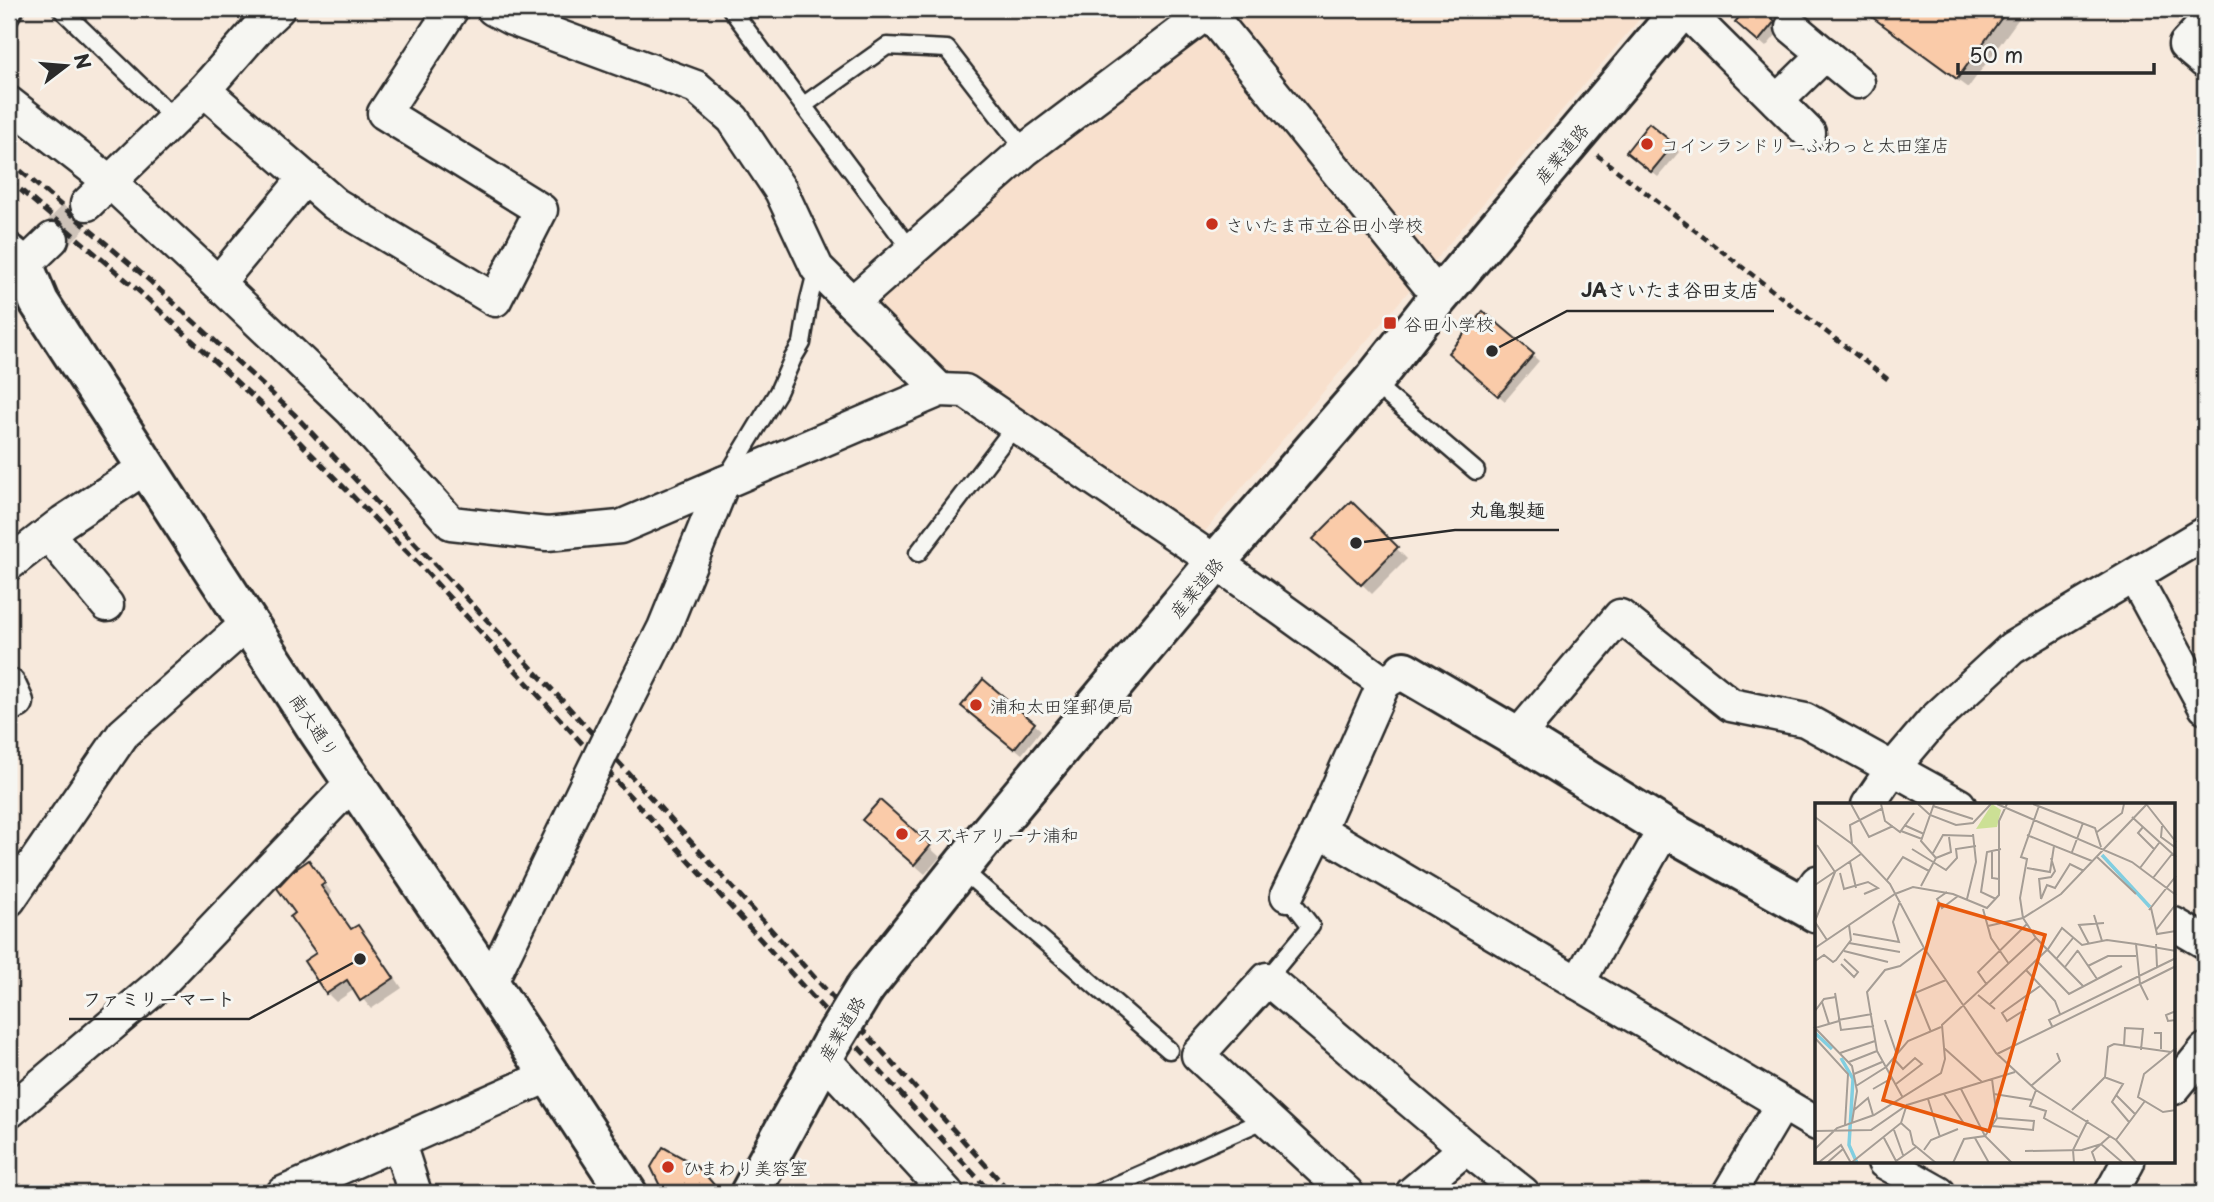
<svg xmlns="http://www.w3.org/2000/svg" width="2214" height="1202" font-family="'Playpen Sans','Klee One',sans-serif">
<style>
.built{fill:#f8e0cd}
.shadow{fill:#0003}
.building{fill:#facba9;stroke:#2b2b2b;stroke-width:2}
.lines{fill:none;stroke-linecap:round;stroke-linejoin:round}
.street-tunnel{stroke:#cec3b9;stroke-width:32;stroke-dasharray:32 16;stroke-linecap:butt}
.lane-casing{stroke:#2b2b2b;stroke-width:21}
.street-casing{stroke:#2b2b2b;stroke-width:37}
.secondary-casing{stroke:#2b2b2b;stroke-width:44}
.primary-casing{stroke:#2b2b2b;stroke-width:44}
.path{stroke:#2b2b2b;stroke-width:4.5;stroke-dasharray:7 5;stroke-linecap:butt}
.lane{stroke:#f6f6f2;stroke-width:16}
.street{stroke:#f6f6f2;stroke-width:32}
.secondary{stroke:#f6f6f2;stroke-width:38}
.primary{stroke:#f6f6f2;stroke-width:38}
.rail{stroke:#2b2b2b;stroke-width:5;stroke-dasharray:10 5;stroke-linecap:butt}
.street-bridge-casing{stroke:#2b2b2b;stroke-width:37;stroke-linecap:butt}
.primary-bridge-casing{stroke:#2b2b2b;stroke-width:44;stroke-linecap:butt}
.street-bridge{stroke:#f6f6f2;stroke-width:32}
.primary-bridge{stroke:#f6f6f2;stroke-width:38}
.poi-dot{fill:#c8321e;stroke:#f6f6f2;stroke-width:2.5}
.labels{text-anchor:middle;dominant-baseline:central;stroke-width:6;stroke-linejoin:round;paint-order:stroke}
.poi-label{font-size:18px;fill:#2b2b2b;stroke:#f6f6f2;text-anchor:start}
.street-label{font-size:18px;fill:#2b2b2b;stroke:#f6f6f2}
.inset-river{fill:none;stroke:#81cee0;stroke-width:3.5}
.inset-road{fill:none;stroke:#a59d95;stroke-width:2}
.view{fill:#e8590c;fill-opacity:0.15;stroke:#e8590c;stroke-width:3.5}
.inset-edge{fill:none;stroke:#2b2b2b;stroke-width:3.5}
.leader{fill:none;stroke:#2b2b2b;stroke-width:2.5}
.callout-dot{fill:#2b2b2b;stroke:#f6f6f2;stroke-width:2.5}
.callout-label{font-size:19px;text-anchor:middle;font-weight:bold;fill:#2b2b2b;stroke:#f6f6f2;stroke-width:6;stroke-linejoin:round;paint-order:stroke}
</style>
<rect width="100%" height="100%" fill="#f7e9dc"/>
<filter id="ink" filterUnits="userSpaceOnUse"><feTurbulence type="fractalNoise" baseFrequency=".0143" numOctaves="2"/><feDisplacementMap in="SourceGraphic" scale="14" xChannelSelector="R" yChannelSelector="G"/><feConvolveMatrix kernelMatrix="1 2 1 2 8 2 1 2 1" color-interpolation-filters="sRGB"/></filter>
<g filter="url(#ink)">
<polygon class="built" points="1216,9 1648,9 1195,543 945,379 879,315 873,299"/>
<g class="shadow">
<polygon points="1734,9 1759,9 1781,29 1766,47 1744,28 1742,16"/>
<polygon points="1860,9 2024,9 2025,10 1968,88"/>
<polygon points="1672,145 1679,152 1658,177 1635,158"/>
<polygon points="1532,355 1539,361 1505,401 1457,360"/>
<polygon points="1351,503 1407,559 1372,594 1316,539"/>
<polygon points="970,712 1034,724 1041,730 1022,754"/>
<polygon points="880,802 940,857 925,874 875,830"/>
<polygon points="309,863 332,893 328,896 353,931 358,927 367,936 402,988 371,1009 355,989 336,1002 327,993 306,962 319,953 297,914"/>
</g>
<g class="building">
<polygon points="1746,9 1762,9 1775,21 1758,42 1735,22"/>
<polygon points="1861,9 2008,9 1957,79"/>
<polygon points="1649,123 1674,144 1651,172 1626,152"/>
<polygon points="1483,311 1534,354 1498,396 1448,353"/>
<polygon points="1351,501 1398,547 1361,585 1313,539"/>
<polygon points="983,679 1035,723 1014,749 961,706"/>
<polygon points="880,800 931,845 914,865 862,820"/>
<polygon points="309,860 325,883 321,886 351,929 358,925 394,978 360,1001 347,980 326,994 304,961 316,953 290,917 295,913 277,888 293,871"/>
<polygon points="663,1147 692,1163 704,1173 721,1193 672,1193 660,1186 651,1167"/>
</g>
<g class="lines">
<polyline class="street-tunnel" points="52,239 87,204"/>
<defs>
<g id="lane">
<polyline points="61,9 174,118"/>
<polyline points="731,9 911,250"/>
<polyline points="9,19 15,9"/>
<polyline points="804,105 887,46 947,49 1025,150"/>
<polyline points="1372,382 1476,471"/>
<polyline points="726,478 778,392 793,358 802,343 809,300 817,268"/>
<polyline points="918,553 1015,426"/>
<polyline points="960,868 1169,1050"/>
<polyline points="1267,979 1311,926 1287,895"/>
<polyline points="1098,1193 1266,1119"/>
</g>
<g id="street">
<polyline points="493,9 512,19 696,87 733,119 781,191 817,268 940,390"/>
<polyline points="1684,9 1809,133"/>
<polyline points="2205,23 2185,45 2205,62"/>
<polyline points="1792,27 1858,82"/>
<polyline points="204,90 335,204 495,300 541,210 384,113 452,9"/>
<polyline points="1777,101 1825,54"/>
<polyline points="9,103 109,181 218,283 351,410 451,523 547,534 620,527 940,390 965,391 1216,562 1384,683 1404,671"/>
<polyline points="87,204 204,90 260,26 278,9"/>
<polyline points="9,270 24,266 52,239"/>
<polyline points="218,283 305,178"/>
<polyline points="852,303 1025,150 1208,12 1439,297"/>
<polyline points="48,534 107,605"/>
<polyline points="9,564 63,522 146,467"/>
<polyline points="2134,576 2205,707"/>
<polyline points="9,685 17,702"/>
<polyline points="616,723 664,628 723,483"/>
<polyline points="1517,737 1620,616 1731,705 1805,720 1959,805"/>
<polyline points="1868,805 1893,768 1933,721 2012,648 2205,533"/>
<polyline points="1319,830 1817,1124"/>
<polyline points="1287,895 1319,830 1384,683"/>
<polyline points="9,900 123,734 248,623"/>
<polyline points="1801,905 1817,882"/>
<polyline points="2174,924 2205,942"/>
<polyline points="1578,983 1665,828"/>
<polyline points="490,984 587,783"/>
<polyline points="823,1058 947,1193"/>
<polyline points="2174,1088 2205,1050"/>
<polyline points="9,1112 161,983 354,781"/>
<polyline points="399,1144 415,1193"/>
<polyline points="1884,1162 1939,1193"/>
<polyline points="283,1193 550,1075"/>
<polyline points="1347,1193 1198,1055 1267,979 1466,1148 1523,1193"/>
<polyline points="1412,1193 1466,1148"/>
<polyline points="1729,1193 1782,1104"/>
<polyline points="2111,1193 2128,1162"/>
</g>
<polyline id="secondary" points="1404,671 1527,743 1665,828 1817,913"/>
<g id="primary">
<polyline points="9,254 24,266 39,302 317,729 490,984 627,1193"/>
<polyline points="865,988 974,851 1216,562 1372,382 1439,297 1682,9"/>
<polyline points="750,1193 832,1042"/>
</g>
</defs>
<use href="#lane" class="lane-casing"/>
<use href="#street" class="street-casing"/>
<use href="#secondary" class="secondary-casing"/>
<use href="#primary" class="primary-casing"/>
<polyline class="path" points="1597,155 1890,381"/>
<use href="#lane" class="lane"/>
<use href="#street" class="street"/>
<use href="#secondary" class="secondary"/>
<use href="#primary" class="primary"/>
<g class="rail">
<polyline points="9,161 150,281 294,414 560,698 1011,1193"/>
<polyline points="9,180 140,292 282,424 418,563 991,1193"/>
</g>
<defs>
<polyline id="street-bridge" points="587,783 616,723"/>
<polyline id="primary-bridge" points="832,1042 865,988"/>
</defs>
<use href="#street-bridge" class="street-bridge-casing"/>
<use href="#primary-bridge" class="primary-bridge-casing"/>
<use href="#street-bridge" class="street-bridge"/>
<use href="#primary-bridge" class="primary-bridge"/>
</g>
</g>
<g class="poi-dot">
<circle cx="1647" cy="144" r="7"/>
<circle cx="1212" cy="224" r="7"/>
<rect x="1383" y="316" width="14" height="14" rx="3.5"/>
<circle cx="976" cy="705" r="7"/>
<circle cx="902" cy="834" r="7"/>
<circle cx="668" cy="1167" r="7"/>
</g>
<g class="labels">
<g class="poi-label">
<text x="1661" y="144">コインランドリーふわっと太田窪店</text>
<text x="1226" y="224">さいたま市立谷田小学校</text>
<text x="1404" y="323">谷田小学校</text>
<text x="990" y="705">浦和太田窪郵便局</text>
<text x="916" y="834">スズキアリーナ浦和</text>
<text x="682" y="1167">ひまわり美容室</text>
</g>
<g class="street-label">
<text transform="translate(1561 153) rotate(-50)">産業道路</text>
<text transform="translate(1196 587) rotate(-50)">産業道路</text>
<text transform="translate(315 725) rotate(56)">南大通り</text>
<text transform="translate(841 1028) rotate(-59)">産業道路</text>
</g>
</g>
<g transform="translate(1815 803)">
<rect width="360" height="360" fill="#f7e9dc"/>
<path d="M177 1 186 7 182 24 161 26Z" fill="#cce095"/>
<path class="inset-river" d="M287 52 335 104M0 230 17 246M26 255 38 276 34 342 42 360"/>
<path class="inset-road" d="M36 1 54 34 78 23M66 1 70 18 85 29 99 10M103 1 115 12 141 22 158 20 176 1M182 1 317 59 361 92M218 1 280 25 286 44M332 2 361 39M118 3 158 16M224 3 206 54 212 56 205 95 208 115 221 135 268 183M0 14 37 41 75 81 109 145 181 250 221 287 301 337 322 360M317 14 361 54M89 22 109 31M347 23 346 34 361 45M328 24 323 30 339 46M86 28 107 36M282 29 307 10 309 1M212 32 277 58M37 41 35 22 68 5M97 46 131 67 142 55 141 46 161 43M177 48V75L184 76M257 49 268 20M118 50 128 32 159 33M282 54 321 91M121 55 136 49 134 34M35 59 41 85M212 65 235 69 239 43M325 65 344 40M25 70 29 86 53 79 63 85 49 91M224 75 226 96M338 75 357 51M224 76 236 74 240 68 236 55M72 77 88 54 114 68M0 82 46 51M106 83 121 55 106 38 119 1M132 89 122 96 127 105 143 93M152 96 161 59 158 31M181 96 166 89 172 49 186 46M226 96 232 82 240 85 255 61 269 68M336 105 342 131 361 128M168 106 176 135 194 161M334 107 361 73M279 112 287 138M0 118 20 69 2 42M0 119 12 137M173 123 208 115 246 91 332 1M341 127 361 101M38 131 84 139 78 119 85 98M34 140 85 149M274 141 264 122 289 120M341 141 342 164M0 145 80 91 98 84 138 91 172 105 184 92V18L192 1M29 148 73 159M263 148 282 176M242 155 258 135M221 157 254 191 307 163M0 158 9 152 18 159 21 157 36 137 34 122M26 161 39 174 43 169 29 156M273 163 293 153H321M250 164 263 147M211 167 240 198 245 211M172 182 163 169 212 121M20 190 26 227 59 223M163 192 180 206M333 197 325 181 361 163M7 199 14 221M175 201 233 146 247 125 267 142 292 137 321 141M211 206 192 218 187 210 225 183M0 208 9 196 21 194M361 208 351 212 353 218 361 217M23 217 57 211M70 217 82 252M24 218 0 225 37 263 42 288 37 319M237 223 234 217 361 155M116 229 100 190 131 177M339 230H346V246M0 235 33 271 30 322M309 243 310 225 328 226 326 247M129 245 167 279M361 245 329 271 323 294 348 309 361 307M25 250 60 238M182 251 325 181 321 141 361 148M79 256 88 266 100 255 107 261 81 281M34 259 62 248M39 271 67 259M289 274 308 281 297 299 314 319M41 283 71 264 93 238 126 224M216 283 245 258 242 250M58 286 77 275M146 286 170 333 197 360M221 287 215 303 231 308 229 315 263 334M129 291 150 322M179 291 217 297M301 292 320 311M88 295 62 248 52 189 70 167 85 163 109 145M113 296 125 334M39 307 53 295 58 312M257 307 290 274 293 244 299 241 356 249M86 320 95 328 98 341 121 360M177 323 218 327 219 318 182 315M79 327 88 352M0 328 56 327 92 302 200 269M69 335 81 358 101 344M160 335 174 360M301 337 330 298M0 346 22 325 59 312 126 270 130 256 127 222 221 135M109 347 116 337 143 326M210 348 267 347 286 341 308 360M3 360 26 342 36 360M12 360 28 346M36 360 86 320 92 301M138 360 149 336 170 333 182 315 177 276M259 360 258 347 273 317M281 360 277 349 295 333"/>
<path class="view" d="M124 101 230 132 174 328 68 297Z"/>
<rect width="360" height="360" class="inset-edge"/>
</g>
<path class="leader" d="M1492 351L1567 311H1774M1356 543L1455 530H1559M360 959L249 1019H69"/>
<g class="callout-dot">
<circle cx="1492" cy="351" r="7"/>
<circle cx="1356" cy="543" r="7"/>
<circle cx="360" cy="959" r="7"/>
</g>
<g class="callout-label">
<text x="1670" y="297">JAさいたま谷田支店</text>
<text x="1507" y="517">丸亀製麺</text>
<text x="159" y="1006">ファミリーマート</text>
</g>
<rect width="2214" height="1202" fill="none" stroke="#f6f6f2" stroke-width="35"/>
<rect x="18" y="18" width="2179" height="1167" fill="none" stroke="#2b2b2b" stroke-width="2.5" filter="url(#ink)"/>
<g transform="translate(66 66) rotate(74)" stroke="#f6f6f2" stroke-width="5" paint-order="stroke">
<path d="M0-5L12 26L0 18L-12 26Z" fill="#2b2b2b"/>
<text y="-10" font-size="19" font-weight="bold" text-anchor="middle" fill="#2b2b2b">N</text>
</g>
<path d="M1958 63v10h196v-10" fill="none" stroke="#2b2b2b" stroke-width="3.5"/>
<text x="1969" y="63" font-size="21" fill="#2b2b2b" stroke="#f6f6f2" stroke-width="5" paint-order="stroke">50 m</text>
</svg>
